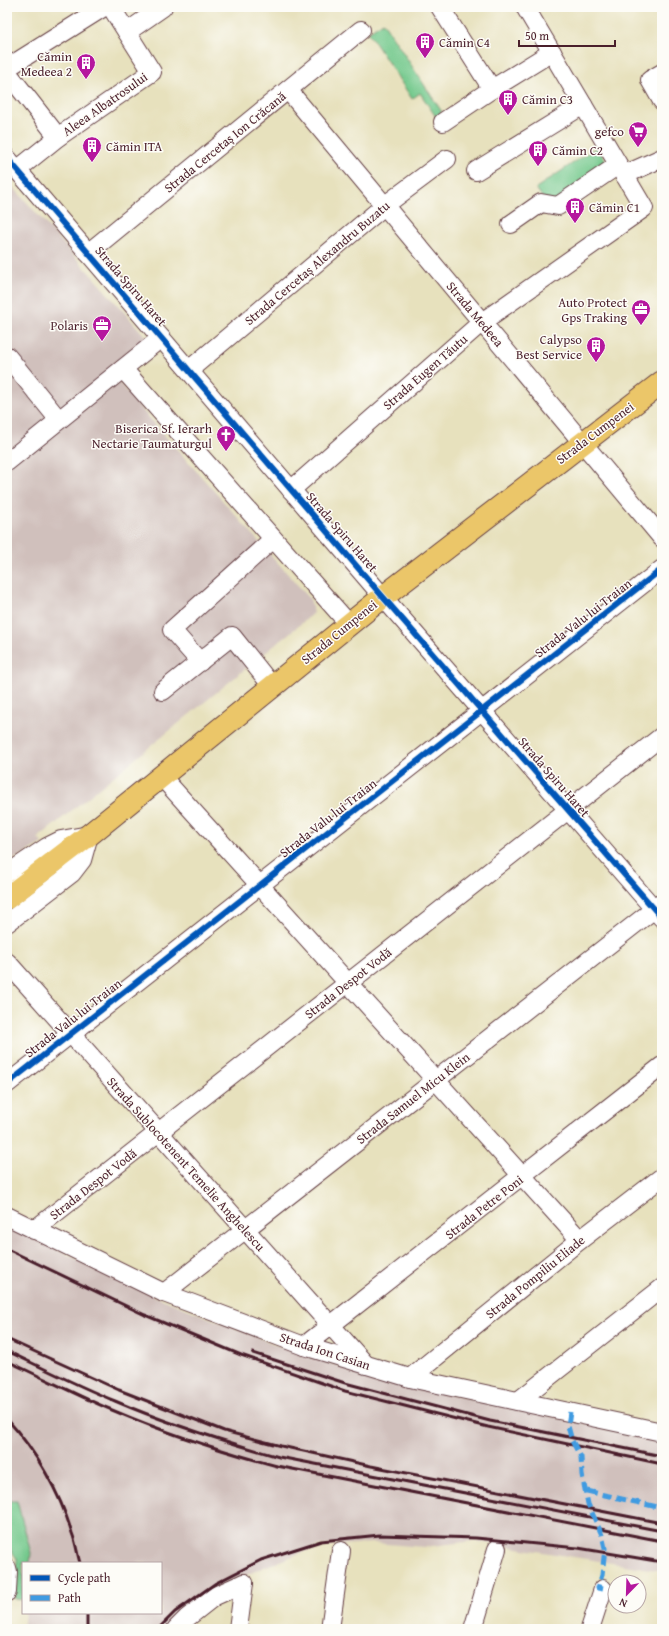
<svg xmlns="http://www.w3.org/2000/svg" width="669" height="1636" font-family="'Gentium Book Plus',serif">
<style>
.industrial{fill:#d0c0bc}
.green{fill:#74c98d;stroke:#5f745c}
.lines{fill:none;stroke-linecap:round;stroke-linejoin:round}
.minor-casing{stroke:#623c41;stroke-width:20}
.major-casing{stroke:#623c41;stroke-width:24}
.minor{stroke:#fff;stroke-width:18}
.major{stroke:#ebc669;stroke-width:22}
.rail{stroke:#4a1f2b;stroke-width:3}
.quiet{stroke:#409be1;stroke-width:5;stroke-dasharray:10 5;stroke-linecap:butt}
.cycleway-casing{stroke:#fdfcf7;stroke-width:8}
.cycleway{stroke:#0057b8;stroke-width:6}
.labels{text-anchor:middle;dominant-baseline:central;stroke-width:3;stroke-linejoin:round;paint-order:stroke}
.poi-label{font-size:13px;fill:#4a1f2b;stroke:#fdfcf7;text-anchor:end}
.street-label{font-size:13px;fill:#4a1f2b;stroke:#fdfcf7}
</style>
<rect width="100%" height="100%" fill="#fdfcf7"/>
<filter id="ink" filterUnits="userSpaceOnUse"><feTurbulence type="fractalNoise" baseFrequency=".025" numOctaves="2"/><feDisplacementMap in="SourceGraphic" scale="8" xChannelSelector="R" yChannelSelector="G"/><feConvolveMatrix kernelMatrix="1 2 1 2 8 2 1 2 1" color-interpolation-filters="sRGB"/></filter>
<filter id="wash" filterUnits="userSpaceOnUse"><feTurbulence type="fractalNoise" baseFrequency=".012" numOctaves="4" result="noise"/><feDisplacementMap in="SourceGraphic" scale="16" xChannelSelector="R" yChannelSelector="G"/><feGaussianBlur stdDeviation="0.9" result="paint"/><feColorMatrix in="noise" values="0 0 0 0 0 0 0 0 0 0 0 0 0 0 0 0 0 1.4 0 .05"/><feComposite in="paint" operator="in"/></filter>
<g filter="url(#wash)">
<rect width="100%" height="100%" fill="#e7e1bd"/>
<g class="industrial">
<polygon points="7,180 147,338 111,373 150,419 310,599 314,613 38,838 42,843 7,863"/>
<polygon points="7,1226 157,1297 279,1346 372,1377 662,1440 662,1571 473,1541 424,1547 374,1543 319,1546 264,1567 216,1589 167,1629 23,1629 25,1613 161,1613 161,1563 30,1563 31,1553 17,1501 7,1501"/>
</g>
<g class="green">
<polygon points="383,22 442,112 436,117 420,93 412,99 368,32"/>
<polygon points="597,147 610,167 556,202 544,200 536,188"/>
<polygon points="7,1501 17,1501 31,1553 30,1563 23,1563 23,1600 14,1599 17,1559 7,1544 9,1529 7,1528"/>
</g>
</g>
<g filter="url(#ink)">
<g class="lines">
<defs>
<g id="minor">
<polyline points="440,7 492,89 443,122"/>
<polyline points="127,32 163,7"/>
<polyline points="7,68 104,7"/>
<polyline points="7,72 58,137"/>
<polyline points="662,73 650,80 662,101"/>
<polyline points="492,89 552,52"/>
<polyline points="288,90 662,538"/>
<polyline points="7,158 383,597 662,918"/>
<polyline points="17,170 58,137 152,72 111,7"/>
<polyline points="476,171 583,105"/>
<polyline points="624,175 662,158"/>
<polyline points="511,224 541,203 558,206 618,165"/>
<polyline points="88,253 361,30"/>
<polyline points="7,356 59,420"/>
<polyline points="123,369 349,624"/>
<polyline points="189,370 384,206 447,159"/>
<polyline points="7,462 161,338"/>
<polyline points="291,490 482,322 644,208 525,7"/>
<polyline points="200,662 172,630 273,539"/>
<polyline points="163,691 232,636 272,686"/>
<polyline points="162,777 580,1240"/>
<polyline points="7,874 47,847 61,840 89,835 82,860 72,873 7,923"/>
<polyline points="7,962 366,1365"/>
<polyline points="7,1084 662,569"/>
<polyline points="7,1216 164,1293 304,1346 410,1378 662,1432"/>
<polyline points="34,1230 662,736"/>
<polyline points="164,1293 662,903"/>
<polyline points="304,1346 662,1066"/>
<polyline points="410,1378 580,1240 662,1177"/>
<polyline points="518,1401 662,1288"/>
<polyline points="7,1568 8,1572 7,1592"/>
<polyline points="176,1629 187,1618 215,1596 244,1583"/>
<polyline points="238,1629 244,1583"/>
<polyline points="330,1629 341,1551"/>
<polyline points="473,1629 497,1549"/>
<polyline points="590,1629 603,1589"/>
</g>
<polyline id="major" points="7,898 89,835 383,597 662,382"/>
</defs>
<use href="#minor" class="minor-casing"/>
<use href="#major" class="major-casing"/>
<use href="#minor" class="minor"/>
<use href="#major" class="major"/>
<g class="rail">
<polyline points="7,1249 145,1315 241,1355 345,1391 488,1427 662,1464"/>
<polyline points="7,1339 119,1390 224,1431 281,1446 371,1466 662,1523"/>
<path d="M7 1351C43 1368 78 1386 115 1401 168 1424 223 1441 279 1457L662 1531"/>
<polyline points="253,1353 345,1383 490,1421 662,1456"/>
<path d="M7 1361C42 1377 76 1395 112 1410 166 1433 221 1451 277 1466L662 1541"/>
<path d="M7 1419C36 1451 60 1493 72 1533 76 1543 77 1553 80 1563"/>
<polyline points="87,1613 87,1629"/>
<polyline points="158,1629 175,1612 216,1583 261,1560 321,1541 380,1535 476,1538 578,1548 662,1562"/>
</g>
<g class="quiet">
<polyline points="570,1412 568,1426 572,1441 581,1457 582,1475 588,1504 602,1535 605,1548 602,1575 598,1588 603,1589"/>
<polyline points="587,1491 662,1508"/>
</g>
<defs>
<g id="cycleway">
<polyline points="7,158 383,597 662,918"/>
<polyline points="7,1084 662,569"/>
</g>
</defs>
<use href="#cycleway" class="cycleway-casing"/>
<use href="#cycleway" class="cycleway"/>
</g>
</g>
<defs>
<symbol id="building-pin" viewBox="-11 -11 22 30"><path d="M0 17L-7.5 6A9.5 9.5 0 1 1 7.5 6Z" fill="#b5179e" stroke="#fdfcf7"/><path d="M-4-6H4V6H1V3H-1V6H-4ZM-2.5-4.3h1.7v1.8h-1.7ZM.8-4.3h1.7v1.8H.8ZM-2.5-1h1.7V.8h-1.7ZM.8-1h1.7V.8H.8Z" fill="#fff"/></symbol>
<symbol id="supermarket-pin" viewBox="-11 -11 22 30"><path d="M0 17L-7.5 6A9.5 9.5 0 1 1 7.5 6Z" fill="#b5179e" stroke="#fdfcf7"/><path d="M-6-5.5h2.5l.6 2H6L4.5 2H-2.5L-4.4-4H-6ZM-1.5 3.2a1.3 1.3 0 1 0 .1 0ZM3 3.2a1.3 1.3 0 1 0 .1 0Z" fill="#fff"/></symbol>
<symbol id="office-pin" viewBox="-11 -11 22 30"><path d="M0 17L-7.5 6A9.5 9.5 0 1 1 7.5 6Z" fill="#b5179e" stroke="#fdfcf7"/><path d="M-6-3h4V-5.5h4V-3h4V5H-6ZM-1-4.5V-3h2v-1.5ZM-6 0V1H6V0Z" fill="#fff"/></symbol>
<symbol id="church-pin" viewBox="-11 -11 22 30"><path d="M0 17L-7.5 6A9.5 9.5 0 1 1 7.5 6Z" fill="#b5179e" stroke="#fdfcf7"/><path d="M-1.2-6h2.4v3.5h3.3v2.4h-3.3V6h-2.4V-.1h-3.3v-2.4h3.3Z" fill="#fff"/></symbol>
</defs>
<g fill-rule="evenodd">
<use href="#building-pin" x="414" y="31" width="22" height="30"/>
<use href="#building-pin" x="75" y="52" width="22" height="30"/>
<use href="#building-pin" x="497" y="88" width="22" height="30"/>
<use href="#supermarket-pin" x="627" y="120" width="22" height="30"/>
<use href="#building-pin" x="81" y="135" width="22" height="30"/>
<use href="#building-pin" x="527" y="139" width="22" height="30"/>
<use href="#building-pin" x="564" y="196" width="22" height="30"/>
<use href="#office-pin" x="630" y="298" width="22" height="30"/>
<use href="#office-pin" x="91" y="314" width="22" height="30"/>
<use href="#building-pin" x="585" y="335" width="22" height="30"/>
<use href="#church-pin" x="215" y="424" width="22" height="30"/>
</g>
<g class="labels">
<g class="poi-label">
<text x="439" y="42" text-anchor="start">Cămin C4</text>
<text x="72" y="56">Cămin<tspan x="72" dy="15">Medeea 2</tspan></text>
<text x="522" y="99" text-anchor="start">Cămin C3</text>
<text x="624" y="131">gefco</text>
<text x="106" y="146" text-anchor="start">Cămin ITA</text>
<text x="552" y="150" text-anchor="start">Cămin C2</text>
<text x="589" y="207" text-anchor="start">Cămin C1</text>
<text x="627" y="302">Auto Protect<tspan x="627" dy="15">Gps Traking</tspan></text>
<text x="88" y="325">Polaris</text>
<text x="582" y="339">Calypso<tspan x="582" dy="15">Best Service</tspan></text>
<text x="212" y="428">Biserica Sf. Ierarh<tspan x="212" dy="15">Nectarie Taumaturgul</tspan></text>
</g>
<g class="street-label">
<text transform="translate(105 104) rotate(-35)">Aleea Albatrosului</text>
<text transform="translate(225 142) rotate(-39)">Strada Cercetaș Ion Crăcană</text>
<text transform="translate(317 263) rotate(-40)">Strada Cercetaș Alexandru Buzatu</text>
<text transform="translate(131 286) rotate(49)">Strada Spiru Haret</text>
<text transform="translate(475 314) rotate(50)">Strada Medeea</text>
<text transform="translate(425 372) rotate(-41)">Strada Eugen Tăutu</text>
<text transform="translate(595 433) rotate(-37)">Strada Cumpenei</text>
<text transform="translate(342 532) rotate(49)">Strada Spiru Haret</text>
<text transform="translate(583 618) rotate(-38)">Strada Valu lui Traian</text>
<text transform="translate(339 632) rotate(-39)">Strada Cumpenei</text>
<text transform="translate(554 777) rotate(49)">Strada Spiru Haret</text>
<text transform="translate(328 818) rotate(-38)">Strada Valu lui Traian</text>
<text transform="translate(348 983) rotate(-38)">Strada Despot Vodă</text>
<text transform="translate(73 1018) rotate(-38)">Strada Valu lui Traian</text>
<text transform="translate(413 1098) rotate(-38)">Strada Samuel Micu Klein</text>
<text transform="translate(186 1164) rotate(48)">Strada Sublocotenent Temelie Anghelescu</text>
<text transform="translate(93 1184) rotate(-38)">Strada Despot Vodă</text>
<text transform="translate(484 1207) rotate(-38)">Strada Petre Poni</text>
<text transform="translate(535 1277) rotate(-39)">Strada Pompiliu Eliade</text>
<text transform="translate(325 1351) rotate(18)">Strada Ion Casian</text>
</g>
</g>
<rect width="669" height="1636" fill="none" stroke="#fdfcf7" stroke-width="24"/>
<rect x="22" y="1562" width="140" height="52" fill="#fdfcf7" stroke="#b5a4a5"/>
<rect x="30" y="1575" width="20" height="6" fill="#0057b8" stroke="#b5a4a5"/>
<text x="58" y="1582" font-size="12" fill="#4a1f2b">Cycle path</text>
<rect x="30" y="1595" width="20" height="6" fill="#409be1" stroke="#b5a4a5"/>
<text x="58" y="1602" font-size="12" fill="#4a1f2b">Path</text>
<g transform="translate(627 1594) rotate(203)"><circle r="19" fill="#fdfcf7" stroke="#b5a4a5"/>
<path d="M0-3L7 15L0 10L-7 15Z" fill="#b5179e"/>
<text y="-6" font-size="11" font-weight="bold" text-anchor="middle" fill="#4a1f2b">N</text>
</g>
<path d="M519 40v6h96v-6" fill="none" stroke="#4a1f2b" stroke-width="2"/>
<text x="525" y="40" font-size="12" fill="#4a1f2b" stroke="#fdfcf7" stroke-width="3" paint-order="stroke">50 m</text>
</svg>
